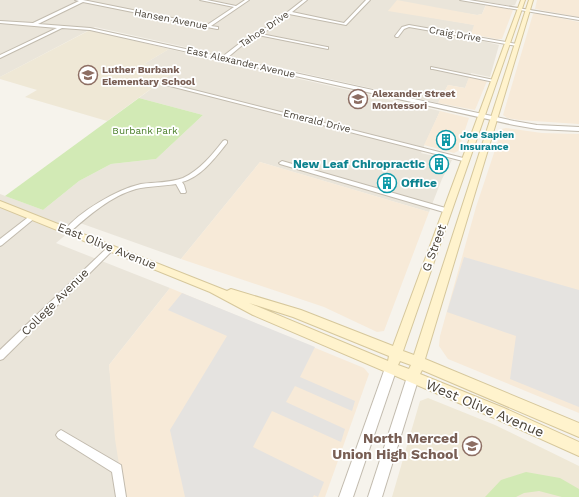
<svg xmlns="http://www.w3.org/2000/svg" width="579" height="497" font-family="'Work Sans',sans-serif">
<style>
.residential{fill:#eae5da}
.commercial{fill:#f7ead8}
.education{fill:#efe8d6}
.green{fill:#d2eab5}
.parking{fill:#e5e3e0}
.lines{fill:none;stroke-linecap:round;stroke-linejoin:round}
.minor-casing{stroke:#c2bbae;stroke-width:2}
.tertiary-casing{stroke:#c2bbae;stroke-width:2}
.secondary-casing{stroke:#d6c79b;stroke-width:2}
.minor{fill:#fff;fill-rule:evenodd}
.tertiary{fill:#fff;fill-rule:evenodd}
.secondary{fill:#fff3cd;fill-rule:evenodd}
.labels{text-anchor:middle;dominant-baseline:central;stroke-width:3.5;stroke-linejoin:round;paint-order:stroke}
.far-street-label{font-size:10px;fill:#4b4439;stroke:#fff}
.far-education-label{font-size:10px;font-weight:bold;fill:#785e54;stroke:#fff;text-anchor:start}
.far-park-label{font-size:10px;fill:#4a7f2a;stroke:#fff}
.far-culture-label{font-size:10px;font-weight:bold;fill:#0d838f;stroke:#fff;text-anchor:start}
.culture-label{font-size:12px;font-weight:bold;fill:#0d838f;stroke:#fff;text-anchor:end}
.street-label{font-size:12px;fill:#4b4439;stroke:#fff}
.near-street-label{font-size:14px;fill:#4b4439;stroke:#fff}
.near-education-label{font-size:14px;font-weight:bold;fill:#785e54;stroke:#fff;text-anchor:end}
</style>
<rect width="100%" height="100%" fill="#f6f3ec"/>
<g class="residential">
<polygon points="0,0 517,0 515,5 511,6 487,2 482,14 477,15 445,10 388,10 475,25 470,38 499,45 490,77 471,73 465,88 448,85 438,103 95,27 0,77"/>
<polygon points="169,49 440,111 421,153 452,160 442,179 429,212 260,162 181,259 80,223 56,243 170,288 109,365 124,497 0,497 0,194 43,210 79,181 111,164 156,159 203,115 139,98 174,72 144,64"/>
</g>
<g class="commercial">
<polygon points="397,0 477,15 482,14 486,5 513,10 502,39 497,39 471,34 474,25 388,11"/>
<polygon points="537,0 579,0 579,17 535,9"/>
<polygon points="537,13 579,22 579,124 519,120 507,118 503,115 533,14"/>
<polygon points="469,77 487,81 475,110 438,103 448,85 465,88"/>
<polygon points="440,111 469,118 458,151 454,153 424,145"/>
<polygon points="506,128 542,133 579,134 579,413 448,359 439,346 440,336 476,207 502,129"/>
<polygon points="260,162 429,212 384,331 377,332 324,307 181,259"/>
<polygon points="170,288 364,368 369,374 325,497 124,497 115,439 109,365"/>
</g>
<g class="education">
<polygon points="90,30 169,49 144,64 174,72 107,121 25,97 37,90 0,79 0,77"/>
<polygon points="428,398 495,425 579,466 579,497 392,497 420,401"/>
</g>
<g class="green">
<polygon points="139,98 203,115 156,159 111,164 79,181 43,210 5,196"/>
<polygon points="526,472 560,478 579,489 579,497 562,497 539,491 524,493 516,497 485,497 501,480"/>
</g>
<g class="parking">
<polygon points="464,257 579,290 579,407 510,379 516,336 447,312"/>
<polygon points="182,293 315,347 300,377 355,401 352,411 295,386 286,402 345,429 341,442 272,411 253,447 324,482 318,497 314,495 313,497 185,497 170,430 227,336 168,310"/>
</g>
<g class="lines">
<defs>
<g id="minor">
<polygon points="75,0 83,0 207,25 234,7 200,0 207,0 236,6 245,0 249,0 211,26 218,27 218,29 217,29 83,2 38,24 90,28 222,57 244,40 271,25 303,0 307,0 292,12 344,23 366,0 370,0 346,25 289,14 273,27 261,34 327,47 328,47 328,49 258,35 246,42 227,58 514,121 537,125 579,127 579,131 537,129 514,125 90,30 62,28 0,58 0,55 57,28 0,23 0,21 33,23 79,1"/>
<polygon points="460,0 469,0 579,18 579,20"/>
<polygon points="409,25 517,44 519,45 517,46 409,27 404,29 398,37 396,37 395,36 402,27"/>
<polygon points="431,67 494,80 496,81 494,82 433,69 431,69"/>
<polygon points="166,83 467,159 468,160 467,161 463,161 166,85"/>
<path d="M225 140 227 141V143C215 158 201 177 182 182L184 185 186 192 185 193H181L176 184C163 186 149 186 136 189 111 196 89 215 69 233H67L64 231C78 212 118 189 141 184 155 182 170 183 183 178 200 170 212 155 223 141Z"/>
<polygon points="282,161 449,209 450,211 447,213 280,164 279,163"/>
<polygon points="31,215 33,215 36,217 2,245 0,246 0,239"/>
<polygon points="111,245 114,248 113,250 3,359 0,360 0,350 109,246"/>
<polygon points="61,430 121,465 126,497 116,497 112,472 58,438 56,435 58,432"/>
</g>
<g id="tertiary">
<polygon points="391,363 395,364 397,368 353,497 339,497 385,368 387,364"/>
<polygon points="413,372 417,373 419,377 382,497 368,497 407,377 409,373"/>
</g>
<path id="secondary" d="M521 0H525L403 351 414 355 529 0H533L425 359 579 423V437L422 370 420 374 504 408 579 442V456L494 418 253 315 210 292 0 207V201L227 291 231 289 301 310 393 346ZM249 303 293 317 389 356 388 361ZM400 361 411 365 409 369 398 365Z"/>
</defs>
<use href="#minor" class="minor-casing"/>
<use href="#tertiary" class="tertiary-casing"/>
<use href="#secondary" class="secondary-casing"/>
<use href="#minor" class="minor"/>
<use href="#tertiary" class="tertiary"/>
<use href="#secondary" class="secondary"/>
</g>
<defs>
<symbol id="school-ring" viewBox="-11 -11 22 22"><circle r="9.5" fill="#fff" stroke="#8d6e63" stroke-width="1.5"/><path d="M0-5L7-2L0 1L-7-2ZM-4 1L0 2.5L4 1V4Q0 6-4 4Z" fill="#8d6e63"/></symbol>
<symbol id="building-ring" viewBox="-11 -11 22 22"><circle r="9.5" fill="#fff" stroke="#0f9aa8" stroke-width="1.5"/><path d="M-4-6H4V6H1V3H-1V6H-4ZM-2.5-4.3h1.7v1.8h-1.7ZM.8-4.3h1.7v1.8H.8ZM-2.5-1h1.7V.8h-1.7ZM.8-1h1.7V.8H.8Z" fill="#0f9aa8"/></symbol>
</defs>
<g fill-rule="evenodd">
<use href="#school-ring" x="77" y="64" width="22" height="22"/>
<use href="#school-ring" x="347" y="88" width="22" height="22"/>
<use href="#building-ring" x="435" y="129" width="22" height="22"/>
<use href="#building-ring" x="428" y="153" width="22" height="22"/>
<use href="#building-ring" x="376" y="172" width="22" height="22"/>
<use href="#school-ring" x="461" y="435" width="22" height="22"/>
</g>
<g class="labels">
<g class="far-street-label">
<text transform="translate(171 19) rotate(11)">Hansen Avenue</text>
<text transform="translate(264 29) rotate(-34)">Tahoe Drive</text>
<text transform="translate(455 34) rotate(10)">Craig Drive</text>
<text transform="translate(241 62) rotate(13)">East Alexander Avenue</text>
<text transform="translate(317 121) rotate(14)">Emerald Drive</text>
</g>
<g class="far-education-label">
<text x="102" y="69">Luther Burbank<tspan x="102" dy="12">Elementary School</tspan></text>
<text x="372" y="93">Alexander Street<tspan x="372" dy="12">Montessori</tspan></text>
</g>
<g class="far-park-label">
<text x="145" y="130">Burbank Park</text>
</g>
<g class="far-culture-label">
<text x="460" y="134">Joe Sapien<tspan x="460" dy="12">Insurance</tspan></text>
</g>
<g class="culture-label">
<text x="425" y="164">New Leaf Chiropractic</text>
<text x="401" y="183" text-anchor="start">Office</text>
</g>
<g class="street-label">
<text transform="translate(107 246) rotate(22)">East Olive Avenue</text>
<text transform="translate(434 248) rotate(-70)">G Street</text>
<text transform="translate(55 302) rotate(-45)">College Avenue</text>
</g>
<g class="near-street-label">
<text transform="translate(485 408) rotate(23)">West Olive Avenue</text>
</g>
<g class="near-education-label">
<text x="458" y="438">North Merced<tspan x="458" dy="16">Union High School</tspan></text>
</g>
</g>
</svg>
